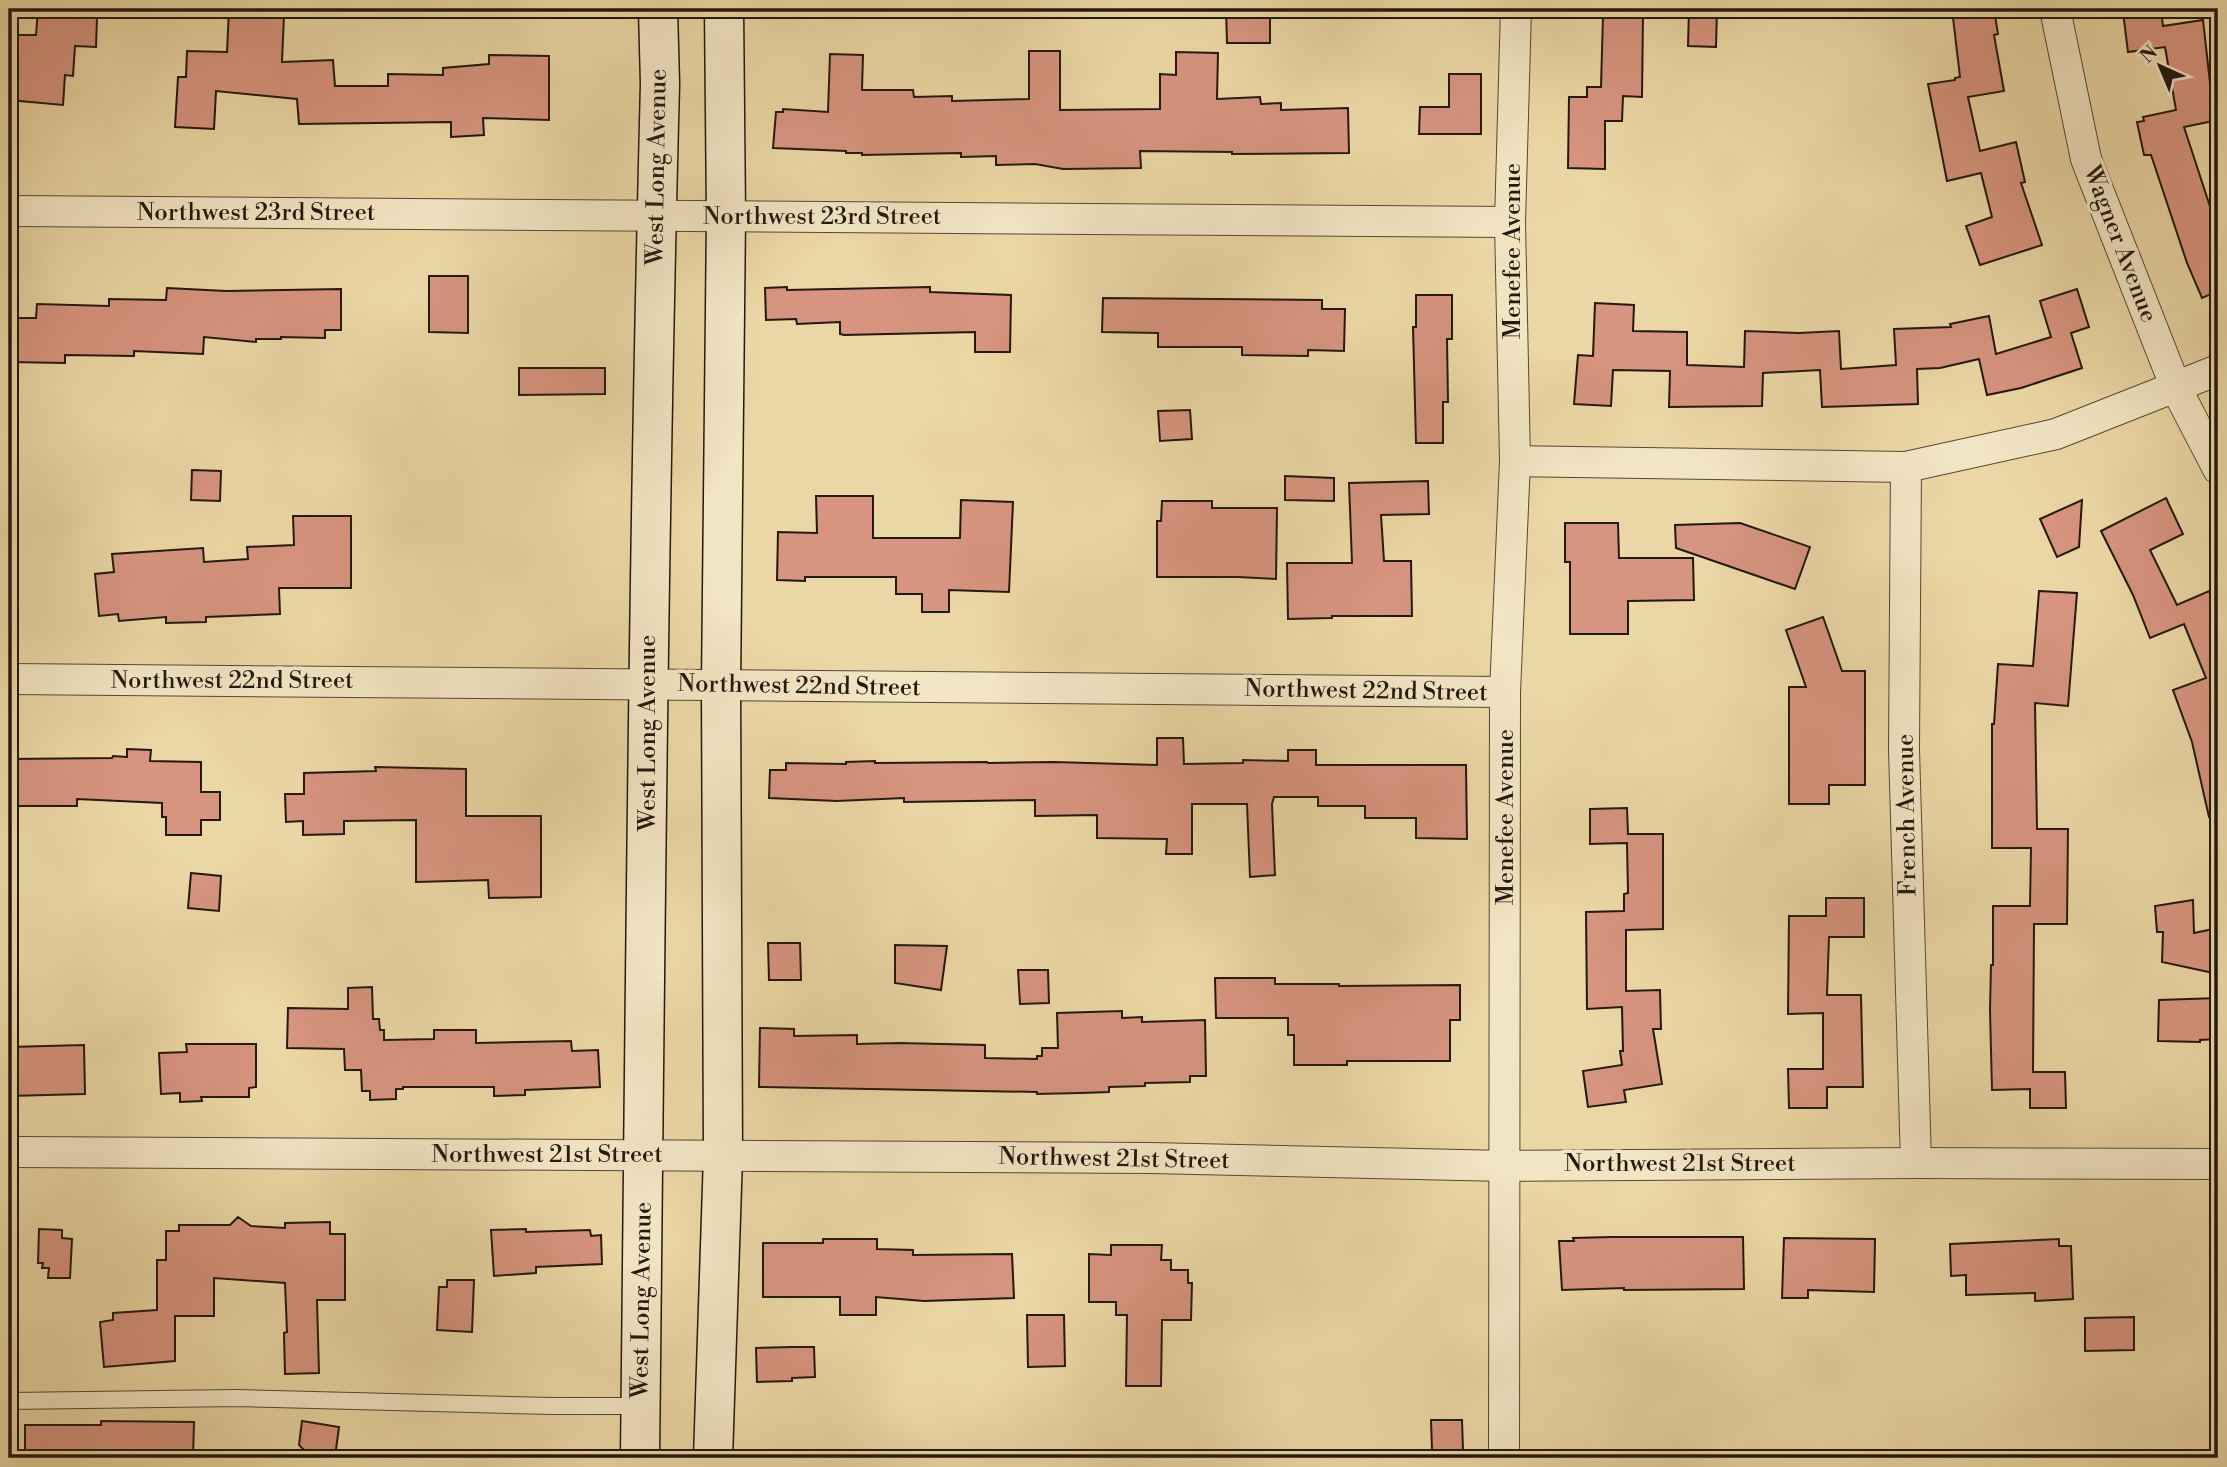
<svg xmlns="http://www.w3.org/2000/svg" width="2227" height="1467" font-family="'Libre Bodoni',serif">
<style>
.building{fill:#d79480;stroke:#22190f;stroke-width:2}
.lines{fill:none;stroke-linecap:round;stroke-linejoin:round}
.lane-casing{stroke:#544834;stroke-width:18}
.street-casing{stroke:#544834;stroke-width:32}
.secondary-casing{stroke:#22190f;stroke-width:41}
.lane{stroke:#f2e5c4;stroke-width:16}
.street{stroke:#f2e5c4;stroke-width:30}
.secondary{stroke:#f2e5c4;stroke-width:38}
.labels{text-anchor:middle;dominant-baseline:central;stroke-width:7;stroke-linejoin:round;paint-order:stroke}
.street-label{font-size:24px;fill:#22190f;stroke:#f2e5c4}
</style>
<rect width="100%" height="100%" fill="#ebd7a5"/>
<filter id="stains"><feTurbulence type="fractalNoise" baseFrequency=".00286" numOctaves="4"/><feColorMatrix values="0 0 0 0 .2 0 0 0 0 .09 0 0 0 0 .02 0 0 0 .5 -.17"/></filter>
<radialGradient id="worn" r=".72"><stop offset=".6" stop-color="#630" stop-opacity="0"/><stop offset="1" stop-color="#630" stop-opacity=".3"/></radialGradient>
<g class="building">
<polygon points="38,9 74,9 74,16 97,18 96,47 75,46 73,76 65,75 63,105 9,100 9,35 36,35"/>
<polygon points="229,9 256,9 256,14 284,15 282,62 333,60 335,86 388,86 388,74 443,75 443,68 489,64 489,55 549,56 549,120 483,118 484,135 451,137 451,122 299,124 297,99 216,91 214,129 175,127 178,77 186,77 187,51 227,52"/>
<polygon points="1226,9 1270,9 1270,43 1227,43"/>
<polygon points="1689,9 1717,9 1716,47 1688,46"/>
<polygon points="1952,9 1994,9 1998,34 1994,35 2004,91 1968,97 1980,151 2016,142 2025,182 2021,183 2042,245 1980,265 1966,226 1992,217 1981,173 1947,181 1928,84 1955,80 1955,78 1960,77"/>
<polygon points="2161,9 2163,26 2203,20 2210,83 2218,120 2184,127 2218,231 2218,291 2202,298 2187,263 2151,155 2144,155 2137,122 2144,121 2143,117 2176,110 2165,47 2128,52 2123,12"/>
<polygon points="1603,15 1643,15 1642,97 1623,96 1622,121 1605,121 1605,169 1568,168 1569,97 1587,97 1587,87 1601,87"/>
<polygon points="1029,51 1060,51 1060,110 1160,109 1160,74 1176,75 1176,52 1218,53 1217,99 1260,97 1261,104 1281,103 1281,110 1348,108 1349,153 1232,154 1232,152 1140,151 1141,168 1063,169 1035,164 996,165 996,156 961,157 961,153 862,155 862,153 846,153 846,151 773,148 776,112 783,112 783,109 828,112 830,54 863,55 862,90 913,90 914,97 952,96 952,101 1029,99"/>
<polygon points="1449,74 1481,74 1481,134 1419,134 1420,107 1449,107"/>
<polygon points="429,276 468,276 468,333 429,332"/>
<polygon points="787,287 787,290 930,287 930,292 1011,295 1010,352 975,352 975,332 844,335 840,334 840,322 797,324 796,319 766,320 765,288"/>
<polygon points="167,288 226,291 341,289 341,330 325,330 325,338 281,337 281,339 256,339 256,342 204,337 203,354 134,351 134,356 65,355 65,363 9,362 9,318 36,318 37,304 109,306 109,299 166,300"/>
<polygon points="2077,289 2089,327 2071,333 2082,368 2021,388 1987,395 1979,359 1940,368 1917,369 1918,404 1822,407 1820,370 1763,373 1762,406 1669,407 1670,371 1613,370 1611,406 1574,404 1578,355 1593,356 1595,303 1634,305 1633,331 1687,332 1687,365 1744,367 1745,331 1799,333 1839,331 1841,369 1896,365 1894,329 1951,327 1950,324 1989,316 1996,354 2051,337 2040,301"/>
<polygon points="1416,295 1452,295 1452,339 1447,339 1448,402 1443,402 1443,443 1416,443 1413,327 1416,327"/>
<polygon points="1103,298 1322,300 1322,309 1345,309 1344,351 1308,350 1308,356 1242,355 1242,347 1158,347 1158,333 1102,332"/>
<polygon points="519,368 605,368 605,394 519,395"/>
<polygon points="1190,410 1192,439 1160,441 1158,411"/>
<polygon points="192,470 221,471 220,501 191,500"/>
<polygon points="1285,476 1334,478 1334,501 1285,500"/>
<polygon points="1428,481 1429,514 1381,515 1384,561 1411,561 1412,616 1332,616 1332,618 1288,619 1287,563 1352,563 1349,483"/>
<polygon points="816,496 873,496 873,538 960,538 961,500 1013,502 1009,592 949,590 949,612 922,612 922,594 896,594 896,577 805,577 805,581 777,580 778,532 817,533"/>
<polygon points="2166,498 2183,534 2150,550 2177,605 2209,591 2218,613 2218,816 2209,817 2192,742 2173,690 2206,678 2184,624 2150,638 2133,595 2101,531"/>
<polygon points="2082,500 2079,547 2057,557 2040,519"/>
<polygon points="1162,501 1212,501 1212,508 1277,508 1276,579 1238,577 1157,577 1157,521 1161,521"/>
<polygon points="293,516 351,516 351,588 279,588 280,614 206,617 206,622 166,623 166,617 119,621 118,614 99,616 95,574 114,572 112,554 203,548 204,562 248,559 247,547 294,545"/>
<polygon points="1565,523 1618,523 1619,558 1693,558 1694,600 1628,601 1628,634 1570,634 1570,562 1565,562"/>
<polygon points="1740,523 1810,547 1795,589 1676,548 1675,525"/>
<polygon points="2039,591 2077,593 2068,706 2035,703 2037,829 2068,829 2067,924 2034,924 2033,1072 2065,1072 2066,1108 2030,1108 2030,1089 1992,1090 1990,1010 1991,965 1993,965 1993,906 2030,906 2031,848 1992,848 1992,724 1994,724 1998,664 2033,666"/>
<polygon points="1823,617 1842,671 1865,671 1865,785 1829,785 1829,804 1789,804 1789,687 1806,687 1786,630"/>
<polygon points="1157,738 1183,738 1184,764 1243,763 1243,760 1288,761 1288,750 1316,750 1316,765 1466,765 1467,839 1416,838 1416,818 1365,818 1365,806 1318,806 1318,797 1274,797 1272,804 1275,875 1250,877 1247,804 1192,804 1192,854 1166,854 1167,839 1097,838 1097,815 1035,816 1035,800 904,802 904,798 837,801 769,798 770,770 786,770 786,763 846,764 846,762 875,761 875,763 987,762 988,763 1054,762 1157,765"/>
<polygon points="127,749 151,750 150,761 201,762 201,792 220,792 220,820 201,820 201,835 166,835 166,817 162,817 162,803 77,799 77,806 9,806 9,759 112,758 113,756 127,757"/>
<polygon points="375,767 466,769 466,816 541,816 541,897 489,898 488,880 416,882 416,820 344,821 344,834 303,835 303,821 286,822 285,794 304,794 304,773 376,771"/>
<polygon points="1627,808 1628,834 1663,834 1663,929 1626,930 1626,991 1660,990 1661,1029 1653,1029 1662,1084 1624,1090 1626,1102 1588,1107 1583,1071 1622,1065 1620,1051 1623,1051 1622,1007 1587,1009 1586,912 1624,911 1624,894 1628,893 1627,843 1590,844 1590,809"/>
<polygon points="191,873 221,876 219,911 188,908"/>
<polygon points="1826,898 1864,898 1864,937 1829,937 1827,995 1861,995 1863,1087 1827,1087 1827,1108 1789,1108 1788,1069 1823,1069 1823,1013 1788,1014 1789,916 1826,916"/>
<polygon points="2193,900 2194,933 2218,928 2218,974 2162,962 2163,932 2157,932 2155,906"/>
<polygon points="768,943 800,943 801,980 769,980"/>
<polygon points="895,945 947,946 941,990 895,983"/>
<polygon points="1018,970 1048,970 1049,1003 1020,1004"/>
<polygon points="1215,978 1275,978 1275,984 1339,984 1339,986 1460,985 1460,1020 1450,1020 1450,1061 1347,1061 1347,1065 1294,1065 1294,1035 1288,1035 1288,1018 1216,1018"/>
<polygon points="372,987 373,1019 379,1019 380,1030 384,1030 384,1040 434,1039 434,1030 476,1030 476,1043 571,1041 572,1051 598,1050 600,1087 525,1090 525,1095 494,1096 494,1087 403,1087 403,1089 396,1089 396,1099 370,1100 370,1091 362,1091 361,1070 345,1070 344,1049 287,1048 288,1008 348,1009 348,988"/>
<polygon points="2218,998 2218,1039 2200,1040 2200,1042 2158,1041 2159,1000"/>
<polygon points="1122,1011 1122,1018 1142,1017 1142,1022 1205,1020 1206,1076 1190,1076 1190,1082 1145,1083 1145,1086 1109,1087 1109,1092 1080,1093 1037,1094 1037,1092 759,1087 760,1028 794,1029 794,1036 857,1035 857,1044 899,1043 985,1045 985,1058 1037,1059 1037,1056 1042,1056 1042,1048 1058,1048 1057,1013"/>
<polygon points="186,1044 256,1044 256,1087 249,1088 249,1097 201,1097 202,1101 180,1102 180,1093 161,1094 159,1053 187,1052"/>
<polygon points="84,1045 85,1094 9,1096 9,1047"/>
<polygon points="238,1217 251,1226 285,1228 285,1223 330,1222 330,1234 345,1234 345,1300 317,1300 319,1373 285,1374 284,1333 287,1332 285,1283 214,1278 214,1316 175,1316 175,1361 104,1367 100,1322 113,1320 113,1313 157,1310 157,1260 166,1260 166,1231 179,1231 179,1225 230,1225"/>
<polygon points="39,1229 62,1230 62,1238 72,1239 70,1278 48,1278 49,1268 42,1268 43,1263 38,1263"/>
<polygon points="526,1229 526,1232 590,1230 591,1236 601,1235 602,1264 536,1267 536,1273 494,1276 491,1230"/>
<polygon points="1612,1237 1743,1237 1744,1289 1624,1290 1624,1288 1562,1290 1559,1241 1574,1241 1573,1238"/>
<polygon points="1784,1238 1875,1239 1874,1292 1808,1290 1808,1298 1782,1298"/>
<polygon points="823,1239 877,1239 877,1249 913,1250 913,1255 1012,1254 1014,1298 924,1301 876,1297 876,1315 840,1315 840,1297 763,1297 763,1243 823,1243"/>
<polygon points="2059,1239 2059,1246 2071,1246 2073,1299 2035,1301 2035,1293 1966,1295 1966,1275 1951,1276 1950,1244"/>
<polygon points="1111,1245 1162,1245 1161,1260 1171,1260 1171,1270 1188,1270 1188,1283 1192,1283 1191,1320 1162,1320 1161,1386 1126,1386 1127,1315 1116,1315 1116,1302 1089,1302 1089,1254 1111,1255"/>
<polygon points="447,1280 474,1280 472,1332 437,1330 439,1287 447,1287"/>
<polygon points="1027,1315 1064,1315 1065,1366 1028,1367"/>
<polygon points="2134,1317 2134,1350 2085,1351 2085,1318"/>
<polygon points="792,1347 814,1347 815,1377 792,1378 792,1381 757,1382 756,1348"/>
<polygon points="1431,1420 1462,1420 1463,1450 1432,1450"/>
<polygon points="101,1421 194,1422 193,1458 25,1458 25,1425 101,1425"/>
<polygon points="302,1421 339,1427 335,1457 308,1454 299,1445"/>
</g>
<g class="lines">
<defs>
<polyline id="lane" points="9,1401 237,1398 552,1406 640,1406"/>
<g id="street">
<polyline points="2055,9 2086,159 2176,388 2218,469"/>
<polyline points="9,211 1510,222"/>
<polyline points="1515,461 1906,467 2056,434 2218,370"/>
<polyline points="1906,467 1904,749 1916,1163"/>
<polyline points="9,679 1505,692"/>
<polyline points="9,1152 1151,1158 1506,1166 1916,1163 2218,1164"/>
<polyline points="1504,1458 1505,692 1515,461 1510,222 1516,9"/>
</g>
<g id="secondary">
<path d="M640 1458C645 1000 648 542 660 84L658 9"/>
<polyline points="713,1458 723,1156 721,685 726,216 724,9"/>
</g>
</defs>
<use href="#lane" class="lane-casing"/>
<use href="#street" class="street-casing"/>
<use href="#secondary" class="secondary-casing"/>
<use href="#lane" class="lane"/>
<use href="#street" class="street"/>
<use href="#secondary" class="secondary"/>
</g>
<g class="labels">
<g class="street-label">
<text transform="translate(657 167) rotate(-89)">West Long Avenue</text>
<text x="256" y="213">Northwest 23rd Street</text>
<text x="822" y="217">Northwest 23rd Street</text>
<text transform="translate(2120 244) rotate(69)">Wagner Avenue</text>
<text transform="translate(1513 251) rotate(-90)">Menefee Avenue</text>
<text x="232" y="681">Northwest 22nd Street</text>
<text transform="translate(799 686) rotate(1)">Northwest 22nd Street</text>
<text transform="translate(1366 691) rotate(1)">Northwest 22nd Street</text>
<text transform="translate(648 733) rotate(-90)">West Long Avenue</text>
<text transform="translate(1907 815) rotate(-91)">French Avenue</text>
<text transform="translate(1506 817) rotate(-90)">Menefee Avenue</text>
<text x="547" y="1155">Northwest 21st Street</text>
<text transform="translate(1114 1159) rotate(1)">Northwest 21st Street</text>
<text x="1680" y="1164">Northwest 21st Street</text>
<text transform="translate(642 1300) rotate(-89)">West Long Avenue</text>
</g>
</g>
<rect width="2227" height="1467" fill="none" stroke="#ebd7a5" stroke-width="35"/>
<rect x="10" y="10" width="2206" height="1446" fill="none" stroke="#22190f" stroke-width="3.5"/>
<rect x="18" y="18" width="2192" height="1432" fill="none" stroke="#22190f" stroke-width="2"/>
<g transform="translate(2160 66) rotate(316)" stroke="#f2e5c4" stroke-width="5" paint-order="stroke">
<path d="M0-5L12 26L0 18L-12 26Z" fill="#22190f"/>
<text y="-10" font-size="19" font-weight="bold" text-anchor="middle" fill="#22190f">N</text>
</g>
<rect width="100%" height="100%" filter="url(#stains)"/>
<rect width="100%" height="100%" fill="url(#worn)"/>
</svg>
